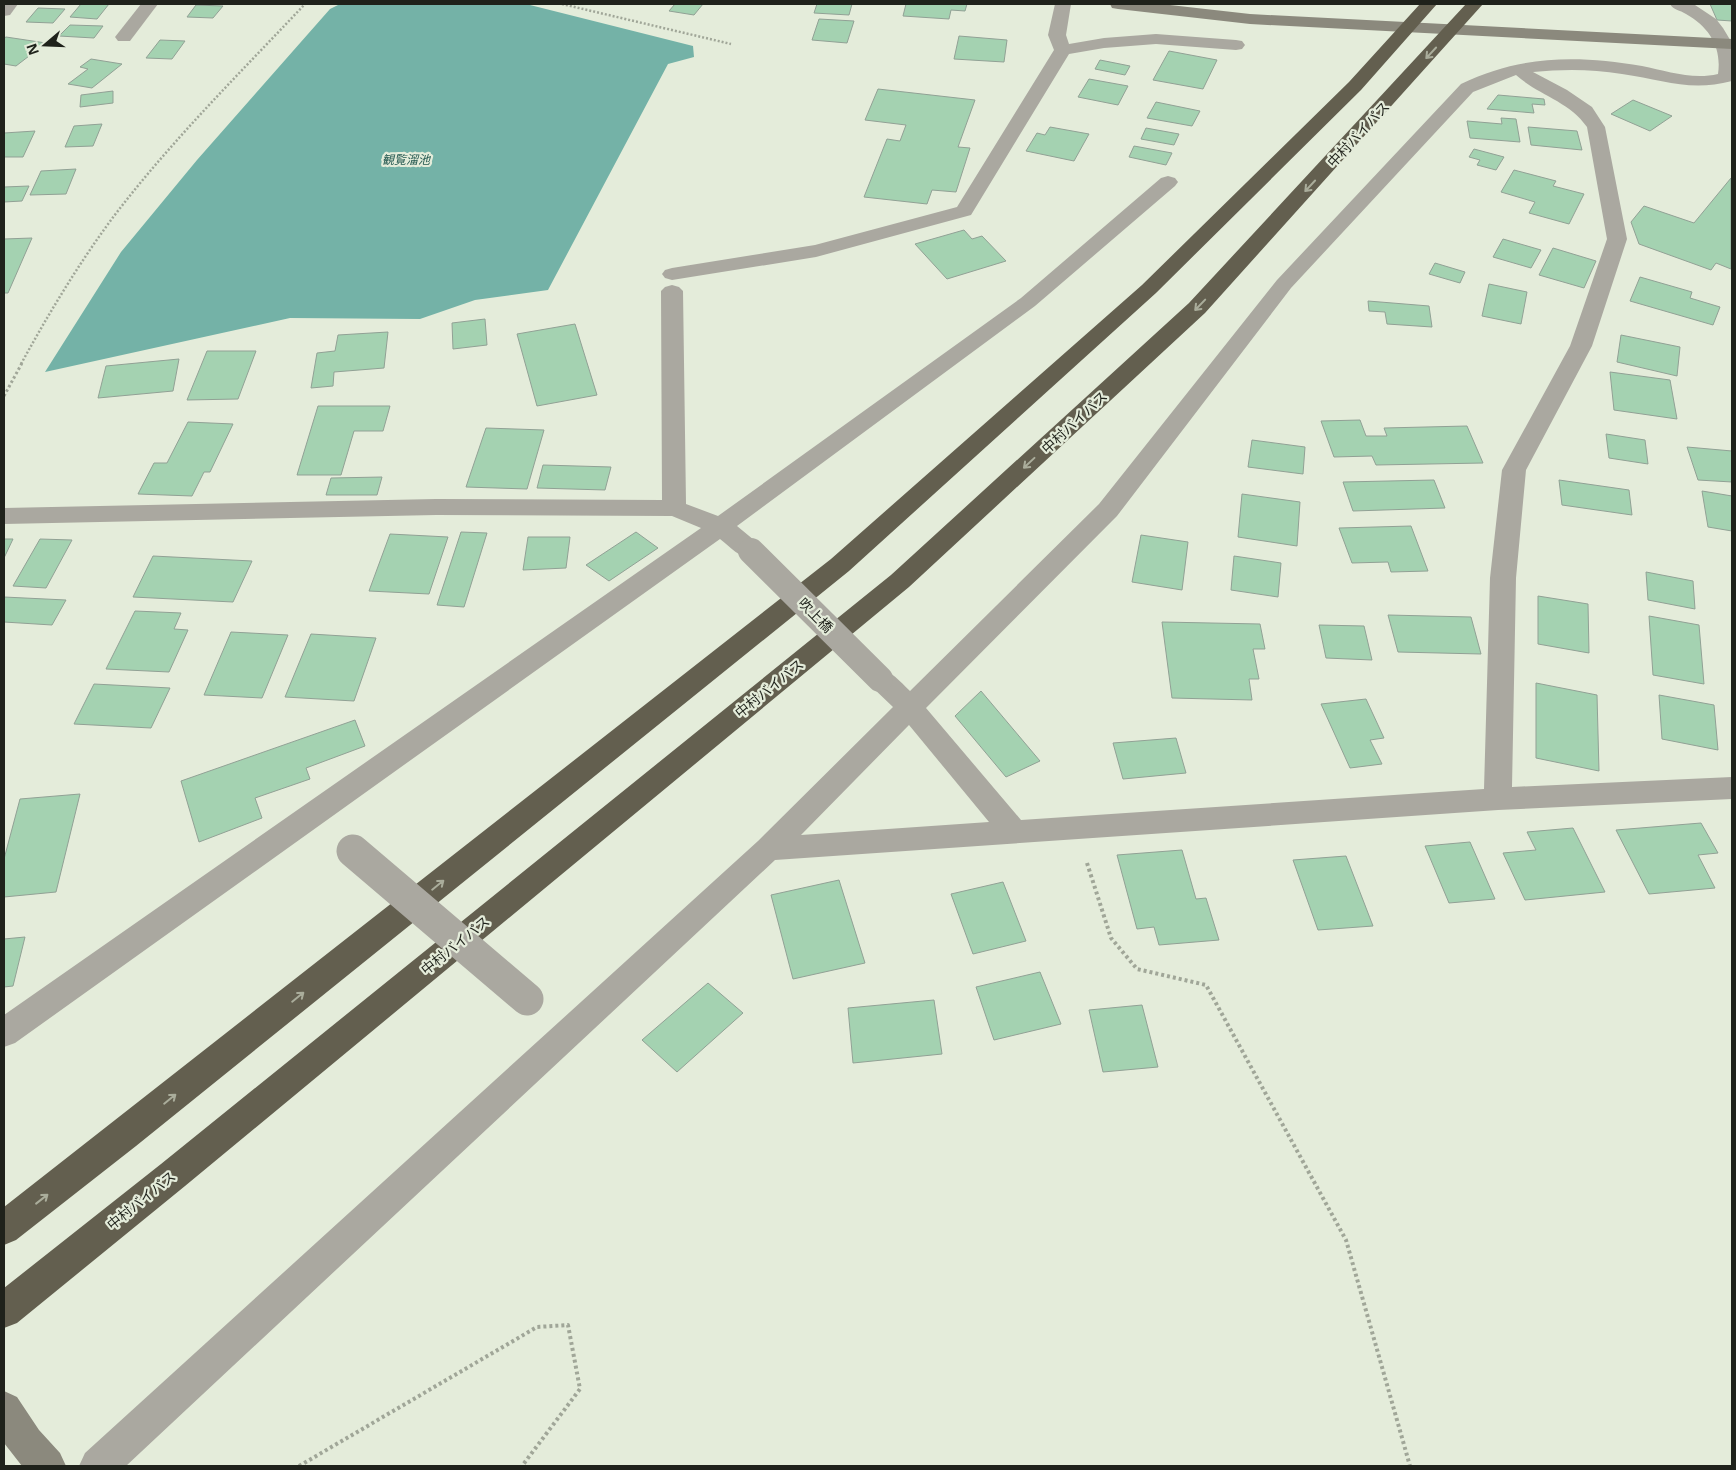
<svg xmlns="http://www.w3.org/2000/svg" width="1736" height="1470" font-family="'Open Sans','Noto Sans JP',sans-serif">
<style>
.water{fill:#74b2a7}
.building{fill:#a4d2b1;stroke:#91a195}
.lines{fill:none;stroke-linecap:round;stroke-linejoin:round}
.path-far2{stroke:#a0a698;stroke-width:2.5;stroke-dasharray:2 2;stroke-linecap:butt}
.path-far1{stroke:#a0a698;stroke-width:3;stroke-dasharray:2.5 2.5;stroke-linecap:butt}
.path{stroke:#a0a698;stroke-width:4;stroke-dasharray:3 3;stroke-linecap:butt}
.street{fill:#aaa8a0;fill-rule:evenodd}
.secondary{fill:#8b897d;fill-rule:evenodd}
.highway{fill:#635f4f;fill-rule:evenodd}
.street-bridge-far1{stroke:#aaa8a0;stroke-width:26}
.street-bridge{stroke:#aaa8a0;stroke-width:33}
.oneway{stroke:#aaad9b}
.labels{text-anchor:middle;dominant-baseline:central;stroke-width:4.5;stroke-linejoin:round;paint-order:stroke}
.far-water-label{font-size:12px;font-style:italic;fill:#245850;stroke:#e4ecda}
.street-label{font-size:14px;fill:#1f221b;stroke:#e4ecda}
</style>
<rect width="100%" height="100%" fill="#e4ecda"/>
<polygon class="water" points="340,4 526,4 693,46 694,57 668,64 548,290 475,300 420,319 290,318 45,372 121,252 197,160 330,9"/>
<g class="building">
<polygon points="81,4 109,4 97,19 70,17"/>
<polygon points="675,4 703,4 694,15 669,11"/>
<polygon points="817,4 852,4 849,15 814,13"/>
<polygon points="906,4 967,4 965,11 951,10 949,19 903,16"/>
<polygon points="1710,4 1732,4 1732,21 1717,20"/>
<polygon points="196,5 223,6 213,18 187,17"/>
<polygon points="38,8 65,9 53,23 26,22"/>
<polygon points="819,19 854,21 847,43 812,40"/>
<polygon points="70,25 103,26 94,38 59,36"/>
<polygon points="959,36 1007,40 1004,62 954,59"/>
<polygon points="6,37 46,43 16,66 4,64 4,38"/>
<polygon points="160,40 185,41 172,59 146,58"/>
<polygon points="1169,51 1217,60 1203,89 1153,80"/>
<polygon points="91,59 122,64 92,88 68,84 88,69 80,67"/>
<polygon points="1100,60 1130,66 1125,75 1095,69"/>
<polygon points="1089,79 1128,86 1118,105 1078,97"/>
<polygon points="878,89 975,100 958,147 970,148 956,192 932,190 927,204 864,197 887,139 900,141 906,125 865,120"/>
<polygon points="113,91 113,103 80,107 81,95"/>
<polygon points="1498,95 1544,99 1545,105 1532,104 1534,113 1487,109"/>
<polygon points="1633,100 1672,116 1650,131 1611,114"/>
<polygon points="1156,102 1200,111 1192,126 1147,118"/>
<polygon points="1501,118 1516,119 1520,142 1470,138 1467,121 1502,124"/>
<polygon points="102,124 93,146 65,147 74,126"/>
<polygon points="1050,127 1089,134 1074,161 1026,151 1037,133 1045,135"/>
<polygon points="1528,127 1577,131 1582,150 1531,145"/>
<polygon points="1146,128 1179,134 1174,145 1141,139"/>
<polygon points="35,131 23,157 4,157 4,133"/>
<polygon points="1134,146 1172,153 1166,165 1129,157"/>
<polygon points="1474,149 1504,157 1496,170 1477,165 1480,160 1469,157"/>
<polygon points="76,169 66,194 30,195 41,171"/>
<polygon points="1514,170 1556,181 1553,186 1584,194 1569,224 1529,213 1535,202 1501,192"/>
<polygon points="1731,178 1731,269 1716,263 1711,270 1639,244 1631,222 1644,206 1694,223"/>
<polygon points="29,186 22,201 4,202 4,187"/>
<polygon points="964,230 972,239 982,236 1006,261 947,279 915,244"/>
<polygon points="32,238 8,293 4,293 4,239"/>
<polygon points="1503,239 1541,250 1531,268 1493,257"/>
<polygon points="1553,248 1596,261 1584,288 1539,275"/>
<polygon points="1435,263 1465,272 1460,283 1429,274"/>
<polygon points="1640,277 1692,292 1690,298 1720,307 1713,325 1630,301"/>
<polygon points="1489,284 1527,292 1521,324 1482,316"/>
<polygon points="1368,301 1429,306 1432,327 1387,324 1385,312 1369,311"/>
<polygon points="485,319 487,345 453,349 452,323"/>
<polygon points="575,324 597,395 537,406 517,334"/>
<polygon points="388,332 384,368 334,372 333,386 311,388 317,353 335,351 338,335"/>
<polygon points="1621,335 1680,347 1677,376 1617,362"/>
<polygon points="207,351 256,351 238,399 187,400"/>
<polygon points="179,359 173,391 98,398 106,366"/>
<polygon points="1610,372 1670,380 1677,419 1614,410"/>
<polygon points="318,406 390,406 383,431 354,431 341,475 297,475"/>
<polygon points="1360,420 1366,436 1387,436 1384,428 1467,426 1483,463 1376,465 1372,456 1334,457 1321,421"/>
<polygon points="188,422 233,424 210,472 204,472 192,496 138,494 154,463 167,463"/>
<polygon points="486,428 544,430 527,489 466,487"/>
<polygon points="1606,434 1645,440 1648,464 1609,458"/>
<polygon points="1252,440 1305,447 1303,474 1248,467"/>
<polygon points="1687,447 1732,451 1732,482 1698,480"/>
<polygon points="543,465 611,467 605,490 537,488"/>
<polygon points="382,477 377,495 326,495 331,478"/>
<polygon points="1434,480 1445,508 1353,511 1343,482"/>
<polygon points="1559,480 1629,490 1632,515 1562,505"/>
<polygon points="1702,491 1732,496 1732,531 1708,527"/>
<polygon points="1242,494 1300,502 1297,546 1238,537"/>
<polygon points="1411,526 1428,571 1391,572 1388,562 1352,563 1339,528"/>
<polygon points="461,532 487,533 464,607 437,605"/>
<polygon points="636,532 658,548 609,581 586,565"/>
<polygon points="390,534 448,537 429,594 369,591"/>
<polygon points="1141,535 1188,542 1182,590 1132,582"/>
<polygon points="528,537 570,537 566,568 523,570"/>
<polygon points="4,539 13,539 4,558"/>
<polygon points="40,539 72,540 46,588 13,586"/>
<polygon points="153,556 252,561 233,602 133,597"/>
<polygon points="1234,556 1281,563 1278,597 1231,590"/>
<polygon points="1646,572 1693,581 1695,609 1648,600"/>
<polygon points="1538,596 1588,604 1589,653 1538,644"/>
<polygon points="4,597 66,600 52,625 4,622"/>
<polygon points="135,611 181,613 174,629 188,630 169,672 106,669"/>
<polygon points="1388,615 1471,617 1481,654 1398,652"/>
<polygon points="1649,616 1699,625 1704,684 1653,675"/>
<polygon points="1162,622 1260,624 1265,649 1253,649 1259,679 1249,679 1252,700 1172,698"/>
<polygon points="1319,625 1364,626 1372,660 1326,658"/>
<polygon points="231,632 288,635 262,698 204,695"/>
<polygon points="311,634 376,638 354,701 285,697"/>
<polygon points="1536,683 1597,695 1599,771 1536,758"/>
<polygon points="94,684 170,688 151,728 74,724"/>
<polygon points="981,691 1040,761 1006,777 955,716"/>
<polygon points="1659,695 1714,705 1718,750 1662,739"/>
<polygon points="1366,699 1384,738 1370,740 1382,764 1350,768 1321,704"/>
<polygon points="355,720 365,746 306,768 310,779 255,798 262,818 199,842 181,781"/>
<polygon points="1176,738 1186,773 1123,779 1113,743"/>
<polygon points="80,794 56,892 4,897 4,859 20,799"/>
<polygon points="1701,823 1718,853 1698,855 1715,888 1649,894 1616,830"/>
<polygon points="1573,828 1605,892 1525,900 1503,853 1536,850 1527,832"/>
<polygon points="1470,842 1495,899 1449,903 1425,846"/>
<polygon points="1182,850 1196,899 1206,898 1219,940 1159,945 1154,927 1137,929 1117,855"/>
<polygon points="1346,856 1373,926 1318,930 1293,860"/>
<polygon points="839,880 865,963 793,979 771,895"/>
<polygon points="1003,882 1026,941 973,954 951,894"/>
<polygon points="25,937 13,986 4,987 4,939"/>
<polygon points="1040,972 1061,1024 994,1040 976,987"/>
<polygon points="708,983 743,1013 677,1072 642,1040"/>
<polygon points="934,1000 942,1054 853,1063 848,1008"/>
<polygon points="1142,1005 1158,1067 1103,1072 1089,1010"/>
</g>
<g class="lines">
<g class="path-far2">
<polyline points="562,4 731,44"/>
<path d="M21 364C49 313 79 263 114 216 172 140 240 73 305 4"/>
</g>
<polyline class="path-far1" points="4,396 22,363"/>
<g class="path">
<polyline points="1087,863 1111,938 1137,969 1206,985 1346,1240 1410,1466"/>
<polyline points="299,1466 537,1327 568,1325 580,1389 522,1466"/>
</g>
<g class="street">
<polygon points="4,4 18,4 10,15 4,16"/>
<polygon points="141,4 158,4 130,41 118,41 115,37"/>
<polygon points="1055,4 1071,4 1066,35 1069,44 1104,38 1156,34 1236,40 1242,41 1245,45 1242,49 1236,50 1156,44 1104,48 1069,54 971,215 816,257 672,280 665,278 662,274 665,270 672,268 815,245 957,207 1054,50 1048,35"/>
<path d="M1670 4 1695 5 1716 19 1723 28 1732 43V81C1690 92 1664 80 1622 74 1592 69 1563 69 1533 72L1567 90 1592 107 1605 127 1627 239 1592 346 1526 470 1516 578 1512 787 1732 777V799L1498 810 775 860 126 1466H79L85 1453 758 841 893 707 871 686 867 679 871 672C889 666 897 679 910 691L1099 504 1277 280 1461 84C1521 55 1577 55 1642 66 1667 71 1692 80 1718 74 1722 47 1709 27 1686 14 1680 10 1673 10 1670 4ZM1516 75C1538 95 1569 101 1587 127L1607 239 1570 346 1502 470 1490 578 1484 789 1021 820 926 708 1117 516 1291 288 1473 92ZM909 725 989 822 801 835Z"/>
<path d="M1168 176 1175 178 1178 182 1175 186 1035 306 737 526 760 545 763 551 760 557C742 562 733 549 720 539L15 1043 4 1047V1015L701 528 672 516 436 515 4 524V508L436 499 662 500 661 291 665 287 672 285 679 287 683 291 686 504 718 516 1021 298 1161 178Z"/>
</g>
<g class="secondary">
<polygon points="1110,4 1161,4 1250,14 1732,39 1732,49 1250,24 1118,9 1112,8"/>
<polygon points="4,1391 17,1397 39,1430 60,1453 66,1466 22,1466 4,1443"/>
</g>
<g class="highway">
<polygon points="1420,4 1437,4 1361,90 1156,293 849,571 136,1146 16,1240 4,1245 4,1207 831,559 1142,285 1349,82"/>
<polygon points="1466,4 1483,4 1205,313 909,587 185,1186 17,1323 4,1328 4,1288 161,1164 891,575 1189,303"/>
</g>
<polyline class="street-bridge-far1" points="751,551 880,679"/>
<polyline class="street-bridge" points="353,851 527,999"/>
</g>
<defs><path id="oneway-shaft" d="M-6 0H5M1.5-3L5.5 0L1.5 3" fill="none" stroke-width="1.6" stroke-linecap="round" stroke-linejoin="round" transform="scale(1.25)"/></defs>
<g class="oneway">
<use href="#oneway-shaft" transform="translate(1431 53) rotate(133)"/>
<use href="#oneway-shaft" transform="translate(1310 186) rotate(133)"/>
<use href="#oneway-shaft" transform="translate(1200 305) rotate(134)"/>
<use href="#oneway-shaft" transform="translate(1029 463) rotate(137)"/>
<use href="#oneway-shaft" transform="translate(438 885) rotate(-39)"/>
<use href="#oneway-shaft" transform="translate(298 997) rotate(-39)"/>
<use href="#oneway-shaft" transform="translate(170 1099) rotate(-39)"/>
<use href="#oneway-shaft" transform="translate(42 1199) rotate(-38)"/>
</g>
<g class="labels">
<g class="far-water-label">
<text x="406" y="159">観覧溜池</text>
</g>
<g class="street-label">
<text transform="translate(1358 134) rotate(-47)">中村バイパス</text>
<text transform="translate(1074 422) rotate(-43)">中村バイパス</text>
<text transform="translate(816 615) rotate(45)">吹上橋</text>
<text transform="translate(769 688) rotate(-39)">中村バイパス</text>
<text transform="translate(455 945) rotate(-39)">中村バイパス</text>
<text transform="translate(141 1200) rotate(-39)">中村バイパス</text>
</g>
</g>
<rect width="1736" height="1470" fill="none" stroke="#1f221b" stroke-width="10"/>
<g transform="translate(45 45) rotate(251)" stroke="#e4ecda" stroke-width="4" paint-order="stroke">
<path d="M0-4L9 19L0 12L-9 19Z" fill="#1f221b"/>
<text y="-8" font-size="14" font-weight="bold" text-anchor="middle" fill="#1f221b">N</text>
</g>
</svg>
